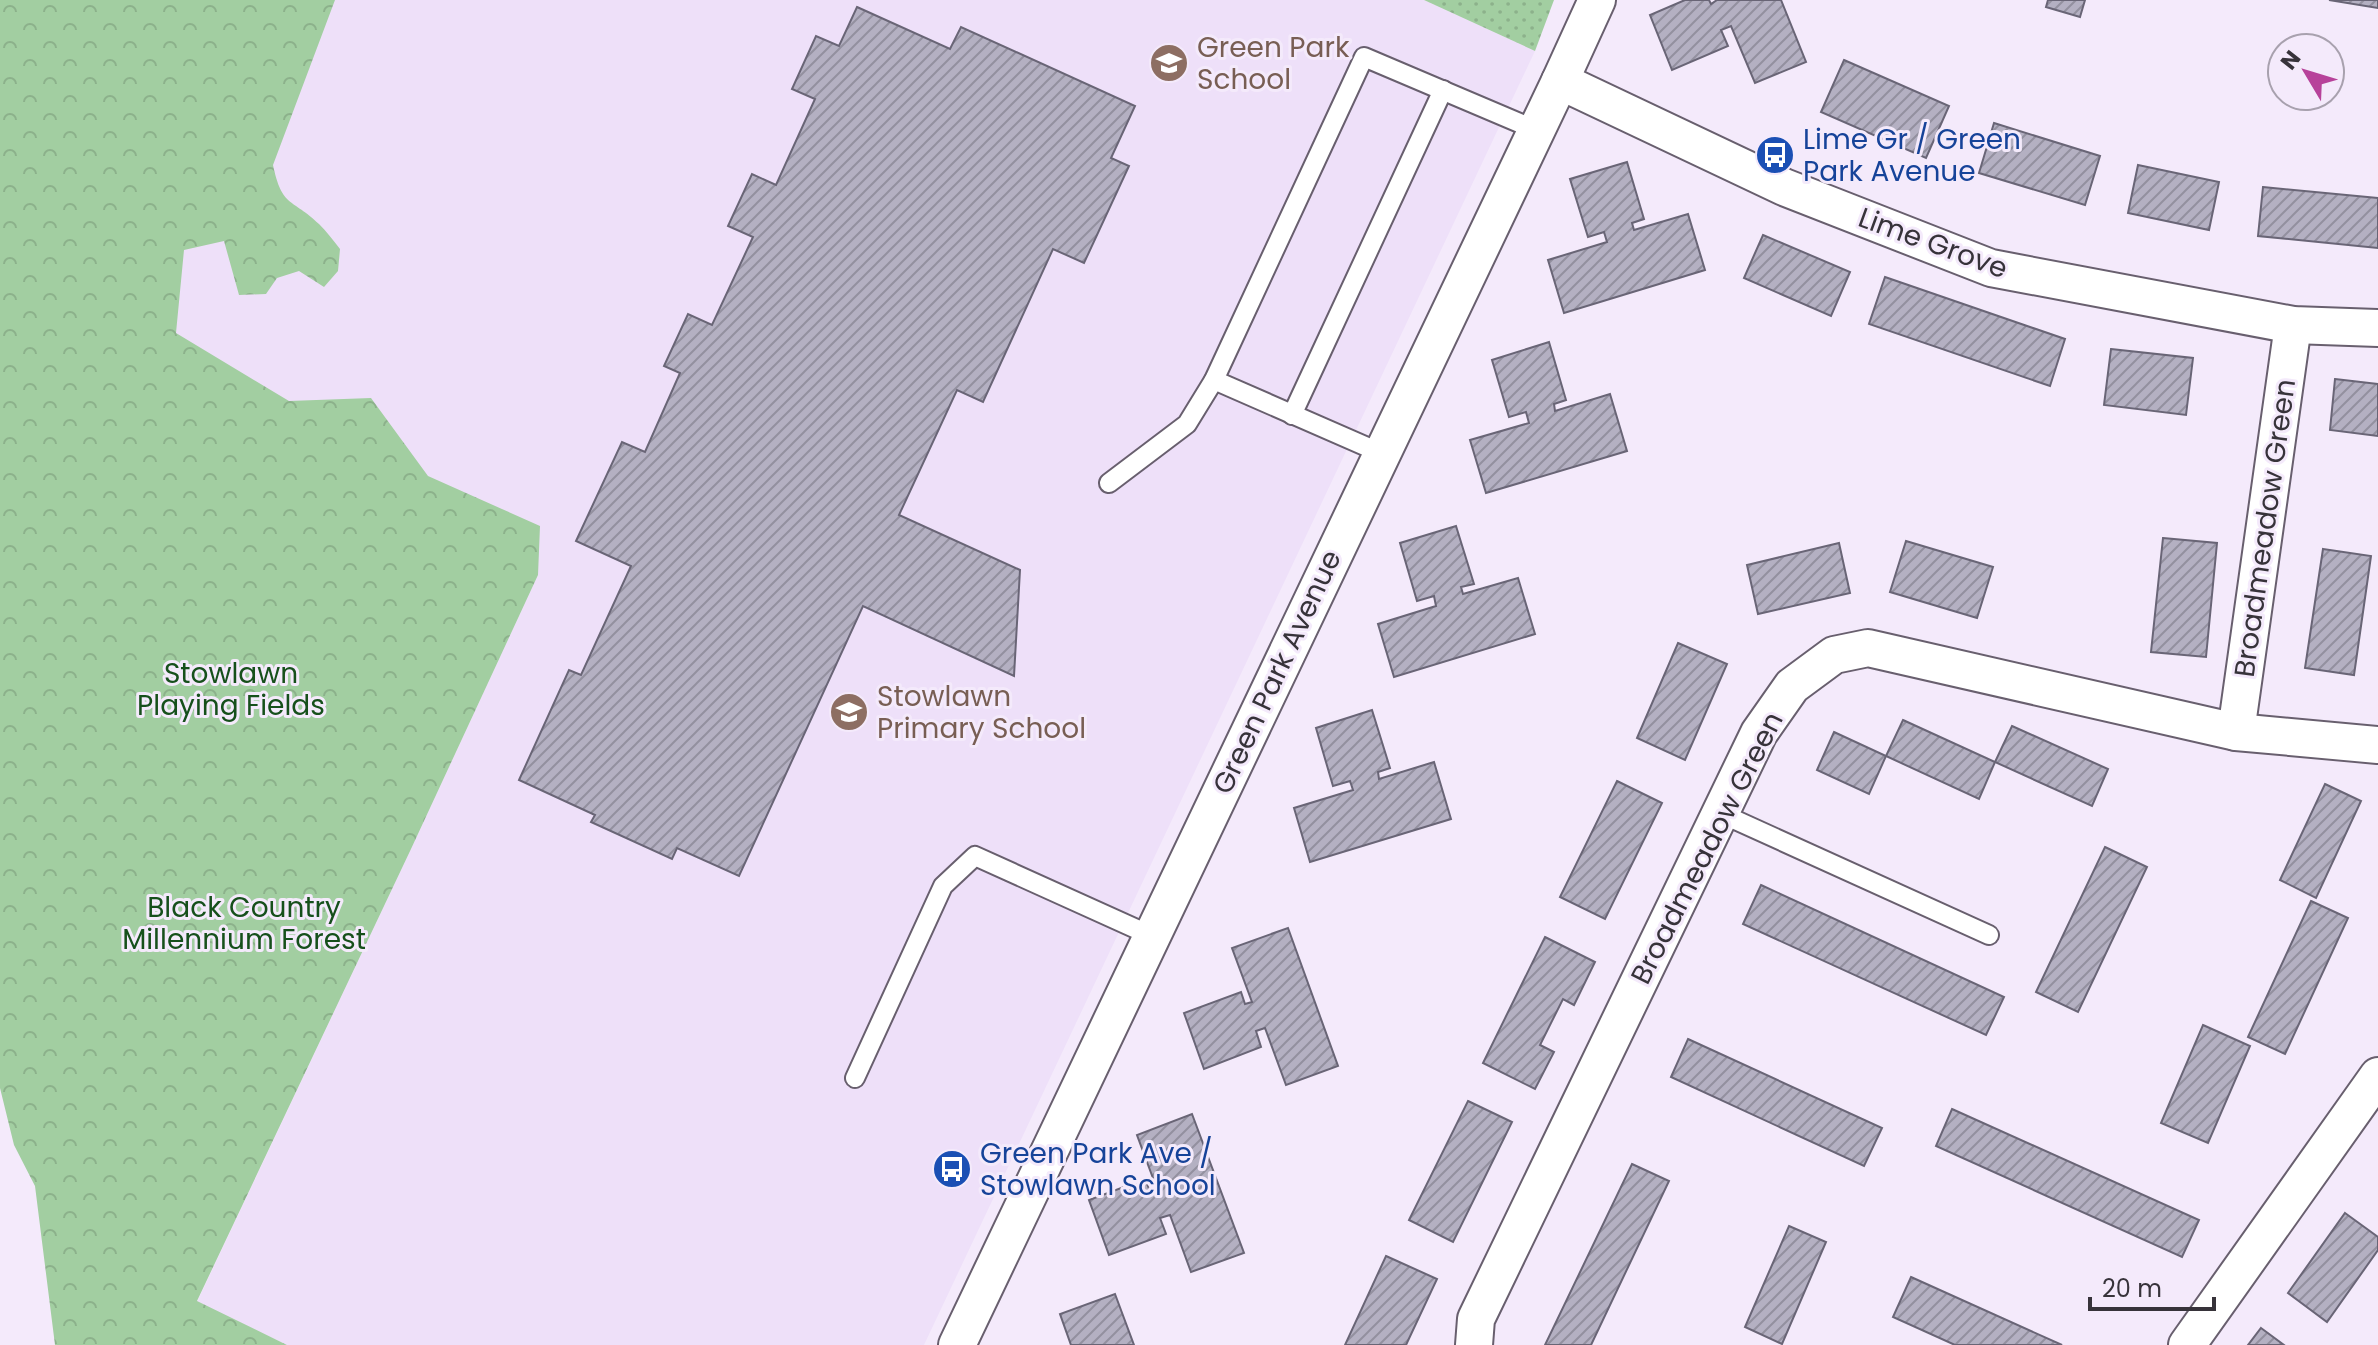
<svg xmlns="http://www.w3.org/2000/svg" width="2378" height="1345" font-family="Poppins,sans-serif">
<style>
.built{fill:#eee0f9}
.grass{fill:url(#grass-dots)}
.forest{fill:url(#forest-crowns)}
.building{fill:url(#building-hatch);stroke:#696576;stroke-width:2}
.lines{fill:none;stroke-linecap:round;stroke-linejoin:round}
.service-casing{stroke:#685f6e;stroke-width:22}
.minor-casing{stroke:#685f6e;stroke-width:40}
.service{stroke:#fff;stroke-width:18}
.minor{stroke:#fff;stroke-width:36}
.labels{text-anchor:middle;dominant-baseline:central;stroke-width:6;stroke-linejoin:round;paint-order:stroke}
.education-label{font-size:28px;fill:#785e54;stroke:#f4eafb;text-anchor:start}
.transit-label{font-size:28px;fill:#164399;stroke:#f4eafb;text-anchor:start}
.street-label{font-size:28px;fill:#37333a;stroke:#f4eafb}
.park-label{font-size:28px;fill:#16501b;stroke:#f4eafb}
</style>
<defs>
<pattern id="grass-dots" width="8" height="8" patternUnits="userSpaceOnUse" patternTransform="scale(2)"><rect width="8" height="8" fill="#a2cea1"/><path d="M2 2h.1M6 6h.1" fill="none" stroke="#8cb18b" stroke-width="1.8" stroke-linecap="round"/></pattern>
<pattern id="forest-crowns" width="20" height="18" patternUnits="userSpaceOnUse" patternTransform="scale(2)"><rect width="20" height="18" fill="#a2cea1"/><path d="M2 6a3 3 0 1 1 6 0M12 15a3 3 0 1 1 6 0" fill="none" stroke="#8cb18b"/></pattern>
<pattern id="building-hatch" width="6" height="6" patternUnits="userSpaceOnUse" patternTransform="scale(2)"><rect width="6" height="6" fill="#b4b0c2"/><path d="M-1 1l2-2M0 6l6-6M5 7l2-2" fill="none" stroke="#93909f"/></pattern>
</defs>
<rect width="100%" height="100%" fill="#f4eafb"/>
<polygon class="built" points="209,0 1424,0 1535,51 924,1345 287,1345 197,1302 411,849 538,575 128,387"/>
<polygon class="grass" points="1424,0 1554,0 1535,51"/>
<path class="forest" d="M0 0H335L273 165C282 208 292 198 319 224 326 231 333 240 340 249L338 271 324 287 299 271 277 278 266 294 239 295 224 241 184 250 176 333 289 401 371 398 428 476 540 526 538 575 411 849 197 1301 287 1345H55L35 1186 14 1145 0 1088Z"/>
<g class="building">
<polygon points="1685,0 1709,0 1711,4 1717,0 1781,0 1806,62 1755,83 1731,26 1721,30 1728,46 1672,70 1650,15"/>
<polygon points="2048,0 2085,0 2080,17 2046,7"/>
<polygon points="2329,0 2378,0 2378,8"/>
<polygon points="857,7 950,49 961,27 1135,106 1111,158 1129,166 1084,263 1053,249 983,402 957,390 899,515 1020,570 1014,676 863,606 739,876 677,848 672,859 591,822 595,815 519,780 569,670 581,675 631,566 576,541 622,442 645,452 680,373 664,366 688,314 712,325 753,237 728,226 752,174 776,185 815,99 792,89 816,36 839,46"/>
<polygon points="1844,60 1949,106 1926,158 1821,112"/>
<polygon points="1994,123 2100,156 2085,205 1979,173"/>
<polygon points="1627,162 1644,219 1632,223 1634,230 1688,214 1705,270 1564,313 1548,260 1607,242 1604,232 1588,237 1570,179"/>
<polygon points="2138,165 2219,182 2209,230 2128,213"/>
<polygon points="2263,187 2378,198 2378,248 2258,236"/>
<polygon points="1763,235 1850,272 1831,316 1744,278"/>
<polygon points="1885,277 2065,339 2050,386 1869,324"/>
<polygon points="1549,342 1566,400 1554,404 1555,411 1610,394 1627,451 1486,493 1470,440 1529,423 1526,412 1509,417 1492,360"/>
<polygon points="2111,349 2193,358 2186,415 2104,405"/>
<polygon points="2335,379 2378,384 2378,436 2330,430"/>
<polygon points="1456,526 1474,584 1461,587 1463,594 1518,578 1535,634 1394,677 1378,624 1436,606 1434,596 1417,601 1400,543"/>
<polygon points="2163,538 2217,543 2206,657 2151,652"/>
<polygon points="1906,541 1993,567 1977,618 1890,592"/>
<polygon points="1839,543 1850,593 1758,614 1747,565"/>
<polygon points="2323,549 2371,556 2354,675 2305,668"/>
<polygon points="1678,643 1727,664 1685,760 1637,738"/>
<polygon points="1372,710 1390,768 1378,772 1379,779 1434,762 1451,819 1310,862 1294,808 1353,790 1350,781 1333,786 1316,728"/>
<polygon points="1903,720 1995,762 1979,799 1886,756"/>
<polygon points="2012,726 2108,769 2092,806 1995,762"/>
<polygon points="1834,732 1886,756 1869,794 1817,770"/>
<polygon points="1617,781 1662,803 1605,919 1560,897"/>
<polygon points="2325,784 2361,801 2316,898 2280,880"/>
<polygon points="2105,847 2147,867 2078,1012 2036,992"/>
<polygon points="1761,885 2004,997 1986,1035 1743,924"/>
<polygon points="2311,901 2348,918 2285,1054 2248,1037"/>
<polygon points="1288,928 1338,1066 1286,1085 1265,1028 1256,1031 1261,1047 1204,1069 1184,1013 1241,992 1245,1004 1252,1002 1232,948"/>
<polygon points="1545,937 1595,962 1574,1005 1563,999 1540,1045 1554,1052 1535,1089 1483,1063"/>
<polygon points="2203,1025 2250,1046 2208,1143 2161,1123"/>
<polygon points="1688,1039 1882,1128 1864,1166 1671,1077"/>
<polygon points="1468,1101 1512,1122 1453,1242 1409,1220"/>
<polygon points="1952,1109 2199,1220 2182,1257 1936,1146"/>
<polygon points="1192,1114 1244,1253 1191,1272 1170,1215 1160,1218 1166,1234 1109,1255 1089,1200 1145,1179 1150,1191 1157,1189 1137,1135"/>
<polygon points="1632,1164 1669,1181 1591,1345 1545,1345"/>
<polygon points="2345,1213 2378,1237 2378,1250 2327,1322 2288,1293"/>
<polygon points="1789,1226 1826,1242 1782,1344 1745,1327"/>
<polygon points="1386,1256 1437,1279 1406,1345 1345,1345"/>
<polygon points="1911,1277 2062,1345 1955,1345 1893,1317"/>
<polygon points="1115,1294 1134,1345 1071,1345 1060,1314"/>
<polygon points="2261,1328 2284,1345 2248,1345"/>
</g>
<g class="lines">
<defs>
<g id="service">
<polyline points="1214,380 1381,453"/>
<polyline points="1292,415 1443,90"/>
<polyline points="1109,483 1187,424 1214,380 1364,57 1536,130"/>
<polyline points="1720,813 1989,935"/>
<polyline points="855,1078 943,886 975,856 1152,936"/>
</g>
<g id="minor">
<polyline points="1560,81 1784,187 1991,268 2293,325 2378,328"/>
<polyline points="2236,732 2293,325"/>
<polyline points="957,1345 1560,81 1597,0"/>
<polyline points="1474,1345 1476,1319 1759,733 1792,686 1834,655 1868,648 2236,732 2378,745"/>
<polyline points="2187,1345 2378,1076"/>
</g>
</defs>
<use href="#service" class="service-casing"/>
<use href="#minor" class="minor-casing"/>
<use href="#service" class="service"/>
<use href="#minor" class="minor"/>
</g>
<defs>
<symbol id="school-disc" viewBox="-11 -11 22 22"><circle r="9.5" fill="#8d6e63" stroke="#f4eafb"/><path d="M0-5L7-2L0 1L-7-2ZM-4 1L0 2.5L4 1V4Q0 6-4 4Z" fill="#fff"/></symbol>
<symbol id="bus-disc" viewBox="-11 -11 22 22"><circle r="9.5" fill="#1a4fb4" stroke="#f4eafb"/><path d="M-5-6H5V4H4V6H2V4H-2V6H-4V4H-5ZM-3.5-4V0h7V-4ZM-3.5 1.2v1.5H-2V1.2ZM2 1.2v1.5H3.5V1.2Z" fill="#fff"/></symbol>
</defs>
<g fill-rule="evenodd">
<use href="#school-disc" x="1147" y="41" width="44" height="44"/>
<use href="#bus-disc" x="1753" y="133" width="44" height="44"/>
<use href="#school-disc" x="827" y="690" width="44" height="44"/>
<use href="#bus-disc" x="930" y="1147" width="44" height="44"/>
</g>
<g class="labels">
<g class="education-label">
<text x="1197" y="47">Green Park<tspan x="1197" dy="32">School</tspan></text>
<text x="877" y="696">Stowlawn<tspan x="877" dy="32">Primary School</tspan></text>
</g>
<g class="transit-label">
<text x="1803" y="139">Lime Gr / Green<tspan x="1803" dy="32">Park Avenue</tspan></text>
<text x="980" y="1153">Green Park Ave /<tspan x="980" dy="32">Stowlawn School</tspan></text>
</g>
<g class="street-label">
<text transform="translate(1933 243) rotate(20)">Lime Grove</text>
<text transform="translate(2265 528) rotate(-82)">Broadmeadow Green</text>
<text transform="translate(1277 672) rotate(-65)">Green Park Avenue</text>
<text transform="translate(1707 848) rotate(-63)">Broadmeadow Green</text>
</g>
<g class="park-label">
<text x="231" y="673">Stowlawn<tspan x="231" dy="32">Playing Fields</tspan></text>
<text x="244" y="907">Black Country<tspan x="244" dy="32">Millennium Forest</tspan></text>
</g>
</g>
<g transform="translate(2306 72) rotate(308)"><circle r="38" fill="#f4eafb" stroke="#a8a1ae" stroke-width="2"/>
<path d="M0-6L14 30L0 20L-14 30Z" fill="#b7429a"/>
<text y="-12" font-size="22" font-weight="bold" text-anchor="middle" fill="#37333a">N</text>
</g>
<path d="M2090 1297v12h124v-12" fill="none" stroke="#37333a" stroke-width="4"/>
<text x="2102" y="1297" font-size="24" fill="#37333a" stroke="#f4eafb" stroke-width="6" paint-order="stroke">20 m</text>
</svg>
